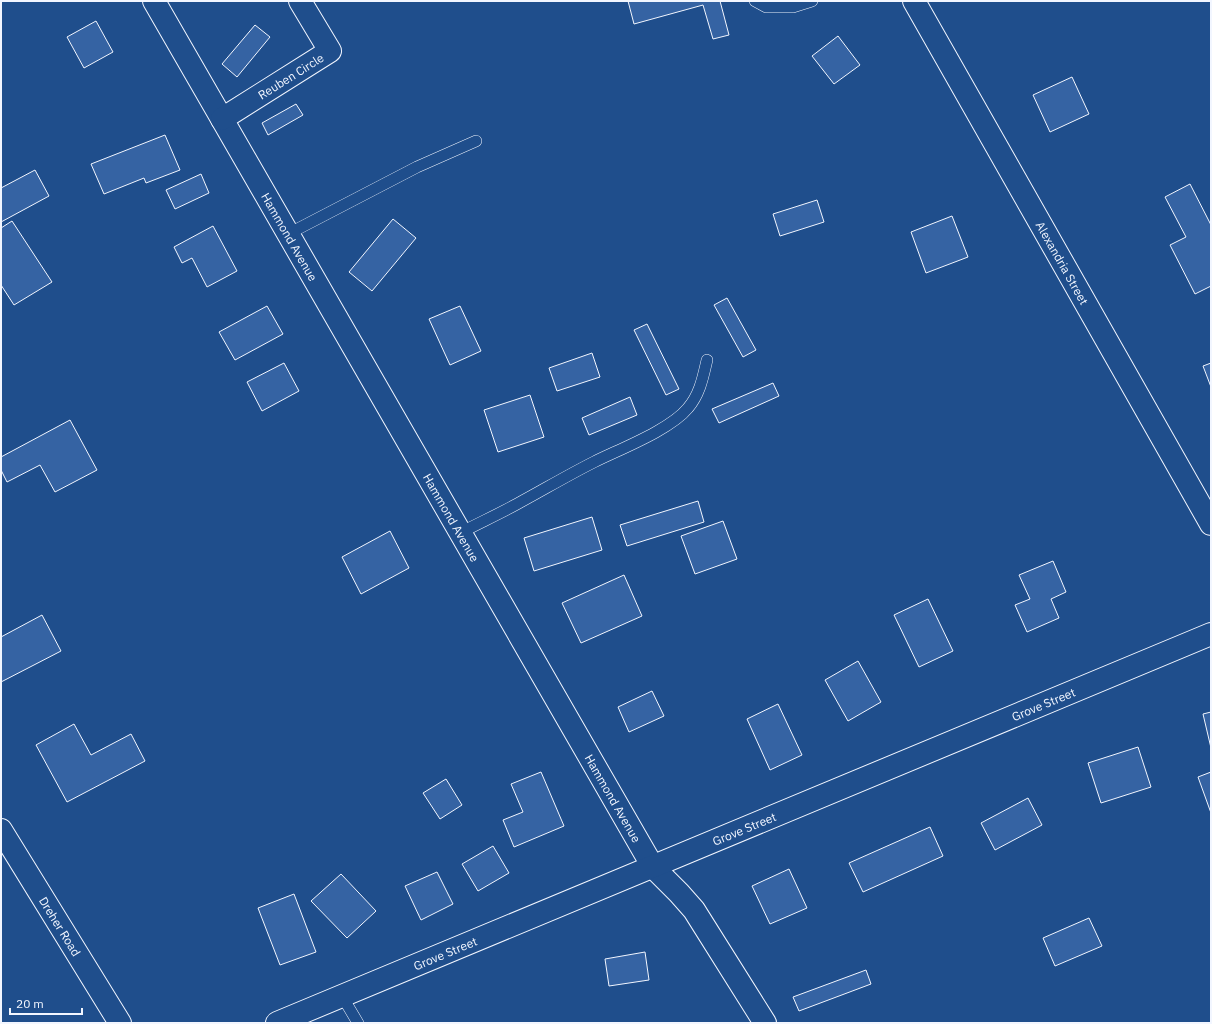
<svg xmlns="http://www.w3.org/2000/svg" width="1212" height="1024" font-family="'IBM Plex Sans',sans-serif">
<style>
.building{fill:#3563a3;stroke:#f2f6ff}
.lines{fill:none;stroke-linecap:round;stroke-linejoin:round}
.lane-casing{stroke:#f2f6ff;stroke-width:12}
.street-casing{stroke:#f2f6ff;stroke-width:24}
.secondary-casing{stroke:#f2f6ff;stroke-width:24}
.lane{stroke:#1f4e8c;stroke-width:11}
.street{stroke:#1f4e8c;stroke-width:22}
.secondary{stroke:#1f4e8c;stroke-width:22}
.labels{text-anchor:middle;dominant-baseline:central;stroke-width:3;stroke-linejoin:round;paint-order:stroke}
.street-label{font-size:12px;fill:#f2f6ff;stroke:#1f4e8c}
</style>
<rect width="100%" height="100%" fill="#1f4e8c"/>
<g class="building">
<polygon points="628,1 720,1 729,35 713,39 703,5 634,24"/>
<polygon points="96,21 113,52 84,68 67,37"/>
<polygon points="255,25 270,37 237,77 222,64"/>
<polygon points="838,36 860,65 834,84 812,56"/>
<polygon points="1072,77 1089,114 1050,132 1033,95"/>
<polygon points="296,104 303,115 268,135 262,123"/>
<polygon points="165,135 180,170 146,183 144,178 104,194 91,164"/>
<polygon points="35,170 49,196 1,222 1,188"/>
<polygon points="201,174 209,193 175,209 166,190"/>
<polygon points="1190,184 1211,225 1211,286 1195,294 1170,245 1186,237 1165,197"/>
<polygon points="817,200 824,222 780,236 773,214"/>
<polygon points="952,216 968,257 926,273 911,232"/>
<polygon points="393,219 416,238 372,291 349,272"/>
<polygon points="12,221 52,282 14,305 1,285 1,228"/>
<polygon points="213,226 237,271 207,287 192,258 182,263 174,247"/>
<polygon points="727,298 756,350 743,357 714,305"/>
<polygon points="267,306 283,334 235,360 219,332"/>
<polygon points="460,306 481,351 450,365 429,319"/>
<polygon points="647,324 679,389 666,395 634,330"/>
<polygon points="592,353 600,377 557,391 549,368"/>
<polygon points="284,363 299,391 262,411 247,382"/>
<polygon points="1211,363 1211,387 1203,366"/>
<polygon points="773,383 779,396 719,423 712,409"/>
<polygon points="530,395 544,437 498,452 484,410"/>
<polygon points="630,397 637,415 589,435 582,418"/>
<polygon points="70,420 97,470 55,492 40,465 7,482 1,470 1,457"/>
<polygon points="698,501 704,522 627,546 620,525"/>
<polygon points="592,517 602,550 534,571 524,538"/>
<polygon points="723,521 737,559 695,574 681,536"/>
<polygon points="390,531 409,568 361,594 342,557"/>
<polygon points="1053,561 1066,592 1051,599 1059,618 1027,632 1015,605 1030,599 1019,575"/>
<polygon points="624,575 642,616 581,643 562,603"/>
<polygon points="928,599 953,651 919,667 894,615"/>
<polygon points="42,615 61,651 1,682 1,637"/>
<polygon points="858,661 881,702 848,721 825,680"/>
<polygon points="652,691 664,716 629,732 618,707"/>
<polygon points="778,704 802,755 770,770 747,719"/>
<polygon points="1211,712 1211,748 1203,714"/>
<polygon points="74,724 91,755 131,734 145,761 67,802 36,745"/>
<polygon points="1138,747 1151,787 1101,803 1088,763"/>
<polygon points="541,772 564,826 514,847 503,820 523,812 511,784"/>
<polygon points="1211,772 1211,813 1198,777"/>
<polygon points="446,779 462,805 440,819 423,793"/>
<polygon points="1028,798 1042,825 995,850 981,823"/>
<polygon points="930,827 943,856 863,892 849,863"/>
<polygon points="493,846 509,873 478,891 462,864"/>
<polygon points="789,869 807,908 770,924 752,886"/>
<polygon points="437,872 453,904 421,920 405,886"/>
<polygon points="341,874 376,911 347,938 311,901"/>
<polygon points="294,894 316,952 280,965 258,908"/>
<polygon points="1089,918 1102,946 1055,966 1043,938"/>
<polygon points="645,952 649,980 609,986 605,959"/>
<polygon points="866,970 871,984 799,1011 793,997"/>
</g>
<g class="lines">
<defs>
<g id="lane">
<polyline points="755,1 766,7 793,7 812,1"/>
<polyline points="288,234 417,167 476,141"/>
<path d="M460 533C479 523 499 514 517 504 543 490 568 475 594 462 620 449 670 430 688 408 700 394 703 377 707 360"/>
<polyline points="342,996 358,1023"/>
</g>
<g id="street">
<path id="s1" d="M154 1 653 867 679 893 694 910 765 1023"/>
<path id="s2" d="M222 119 330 51 300 1"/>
<path id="s3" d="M277 1023 1211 634"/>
</g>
<g id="secondary">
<path id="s4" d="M914 1 1211 524"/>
<path id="s5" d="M1 830 120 1023"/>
</g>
</defs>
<use href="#lane" class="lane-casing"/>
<use href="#street" class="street-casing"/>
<use href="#secondary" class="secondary-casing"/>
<use href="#lane" class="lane"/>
<use href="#street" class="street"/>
<use href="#secondary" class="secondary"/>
</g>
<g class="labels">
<g class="street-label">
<text stroke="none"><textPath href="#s2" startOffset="81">Reuben Circle</textPath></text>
<text stroke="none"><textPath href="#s1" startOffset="272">Hammond Avenue</textPath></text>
<text stroke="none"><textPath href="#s4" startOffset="301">Alexandria Street</textPath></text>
<text stroke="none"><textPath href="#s1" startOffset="596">Hammond Avenue</textPath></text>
<text stroke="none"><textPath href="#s3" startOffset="830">Grove Street</textPath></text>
<text stroke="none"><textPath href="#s1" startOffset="920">Hammond Avenue</textPath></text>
<text stroke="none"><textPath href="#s3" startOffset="506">Grove Street</textPath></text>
<text stroke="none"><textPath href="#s5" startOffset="113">Dreher Road</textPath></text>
<text stroke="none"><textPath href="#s3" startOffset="182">Grove Street</textPath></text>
</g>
</g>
<rect width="1212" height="1024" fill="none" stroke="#f2f6ff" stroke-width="4"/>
<path d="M10 1008v6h72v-6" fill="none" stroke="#f2f6ff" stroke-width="2"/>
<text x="16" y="1008" font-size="12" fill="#f2f6ff" stroke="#1f4e8c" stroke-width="3" paint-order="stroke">20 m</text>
</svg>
